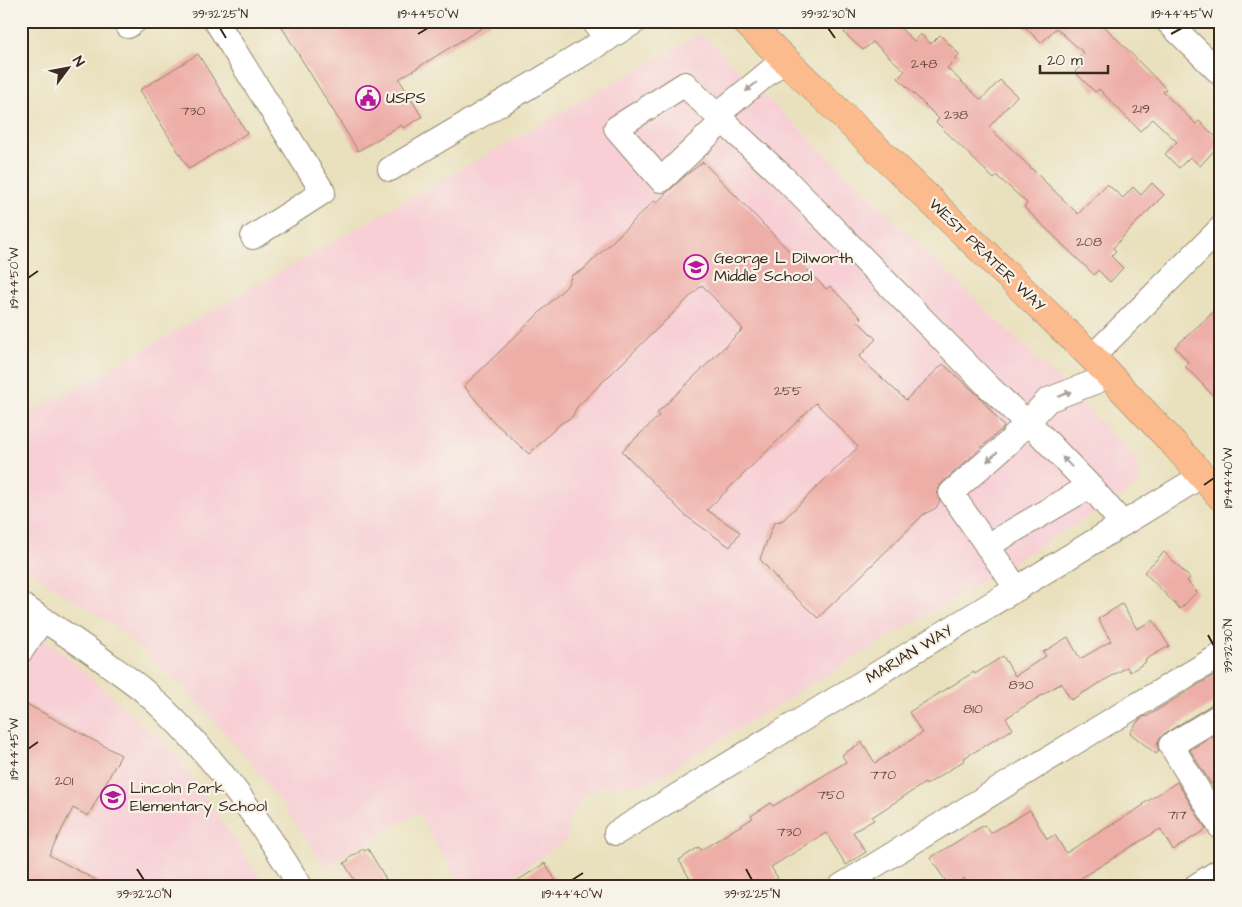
<svg xmlns="http://www.w3.org/2000/svg" width="1242" height="907" font-family="'Architects Daughter',sans-serif">
<style>
.built{fill:#f7cfd5}
.building{fill:#eeaea8}
.lines{fill:none;stroke-linecap:round;stroke-linejoin:round}
.minor-casing{stroke:#92866e;stroke-width:26}
.major-casing{stroke:#92866e;stroke-width:29}
.minor{stroke:#fff;stroke-width:24}
.major{stroke:#fbbb8d;stroke-width:28}
.oneway{fill:#a79f9a}
.ticks{fill:none;stroke:#3b2a1e;stroke-width:2}
.labels{text-anchor:middle;dominant-baseline:central;stroke-width:4.5;stroke-linejoin:round;paint-order:stroke}
.number-label{font-size:14px;fill:#684b40}
.poi-label{font-size:16px;fill:#3b2a1e;stroke:#f7f3e8;text-anchor:start}
.street-label{font-size:16px;fill:#3b2a1e;stroke:#f7f3e8}
.neatline{fill:none;stroke:#3b2a1e;stroke-width:2}
.ticks-label{font-size:12px;text-anchor:middle;fill:#3b2a1e}
</style>
<rect width="100%" height="100%" fill="#f7f3e8"/>
<filter id="ink" filterUnits="userSpaceOnUse"><feTurbulence type="fractalNoise" baseFrequency=".02" numOctaves="2"/><feDisplacementMap in="SourceGraphic" scale="10" xChannelSelector="R" yChannelSelector="G"/><feConvolveMatrix kernelMatrix="1 2 1 2 8 2 1 2 1" color-interpolation-filters="sRGB"/></filter>
<filter id="wash" filterUnits="userSpaceOnUse"><feTurbulence type="fractalNoise" baseFrequency=".0096" numOctaves="4" result="noise"/><feDisplacementMap in="SourceGraphic" scale="20" xChannelSelector="R" yChannelSelector="G"/><feGaussianBlur stdDeviation="1.12" result="paint"/><feColorMatrix in="noise" values="0 0 0 0 0 0 0 0 0 0 0 0 0 0 0 0 0 1.4 0 .05"/><feComposite in="paint" operator="in"/></filter>
<g filter="url(#wash)">
<rect width="100%" height="100%" fill="#e9e1be"/>
<g class="built">
<polygon points="701,33 1083,404 1136,458 1139,471 1139,483 1122,496 657,778 641,784 600,786 582,798 569,818 567,840 498,886 462,886 418,813 325,867 282,804 244,754 186,689 108,621 66,595 21,564 21,419"/>
<polygon points="21,623 69,658 175,754 266,886 21,886"/>
</g>
<g id="blocks">
<g class="building">
<polygon points="278,21 493,21 399,79 422,117 403,128 401,125 358,151"/>
<polygon points="855,21 893,21 914,41 920,34 931,44 940,35 960,55 947,68 981,100 1000,80 1017,96 989,127 1078,214 1107,184 1123,198 1133,187 1141,195 1152,183 1164,195 1130,229 1113,248 1116,251 1111,256 1123,268 1110,282 1098,270 1094,275 1024,207 1027,203 997,176 994,179 936,122 939,119 898,78 905,71 873,42 863,50 844,33"/>
<polygon points="1019,21 1099,21 1166,89 1163,92 1196,124 1199,121 1221,142 1221,143 1200,166 1190,157 1179,168 1165,154 1177,142 1153,119 1140,131 1099,89 1095,92 1075,72 1084,63 1079,58 1084,53 1056,28 1041,43"/>
<polygon points="198,54 247,133 189,169 140,90"/>
<polygon points="703,162 826,289 830,286 861,318 858,321 876,339 859,357 906,400 943,364 980,397 1004,427 942,483 938,489 937,495 940,501 936,508 924,514 818,618 783,586 760,559 774,523 783,520 858,447 816,403 707,510 740,532 730,547 686,516 622,451 659,416 657,413 743,329 702,285 577,407 572,417 560,424 529,454 494,422 464,386 567,286 572,275 583,270 654,201 657,203 666,193 670,190 685,176"/>
<polygon points="1221,305 1221,404 1185,366 1189,363 1175,347"/>
<polygon points="1164,552 1190,578 1187,581 1197,592 1180,609 1144,572"/>
<polygon points="1122,604 1137,629 1153,620 1169,646 1145,660 1146,662 1130,672 1127,667 1071,700 1061,683 1006,718 1013,729 964,758 965,760 926,785 925,783 872,817 874,820 853,832 866,852 846,865 826,833 771,867 778,878 765,886 694,886 679,860 699,847 701,850 753,818 751,816 771,803 773,806 846,762 842,755 862,742 875,763 922,733 909,712 974,672 975,674 1003,656 1015,676 1046,656 1043,652 1068,637 1080,659 1111,641 1098,619"/>
<polygon points="1221,671 1221,701 1214,703 1164,734 1159,739 1157,745 1159,750 1156,754 1130,733 1138,721 1145,716 1146,717"/>
<polygon points="21,701 121,755 88,816 73,808 49,855 107,886 21,886"/>
<polygon points="1221,731 1221,778 1211,784 1190,750"/>
<polygon points="1177,782 1206,829 1173,850 1160,829 1068,886 968,886 964,878 953,886 949,886 930,858 984,825 991,833 1030,810 1047,839 1055,835 1066,853 1144,805 1143,804"/>
<polygon points="363,849 364,851 368,849 386,879 374,886 358,886 344,863 349,860 348,859"/>
<polygon points="545,863 559,886 509,886"/>
</g>
</g>
</g>
<g filter="url(#ink)">
<use href="#blocks" fill-opacity="0" stroke="#92866e" stroke-width="1"/>
<g class="lines">
<defs>
<g id="minor">
<polyline points="125,21 128,26 135,21"/>
<polyline points="216,21 323,192 253,237"/>
<polyline points="594,21 606,40"/>
<polyline points="1167,21 1221,74"/>
<polyline points="717,115 785,59"/>
<path d="M723 121 661 180 616 128 685 84C697 97 710 109 723 121L783 177 989 387 1027 423 1036 430 1090 486 1123 524"/>
<polyline points="390,169 540,80 636,21"/>
<polyline points="1092,357 1221,228"/>
<polyline points="987,546 1090,486"/>
<polyline points="1017,589 951,493 1008,443 1048,400 1110,376"/>
<path d="M21 605C52 625 83 645 112 667 123 675 133 682 143 690 204 744 258 816 300 886"/>
<polyline points="21,651 43,619"/>
<polyline points="1221,715 1171,745 1221,828"/>
<polyline points="616,833 1203,475"/>
<polyline points="841,886 1087,735 1221,655"/>
<polyline points="1196,886 1221,870"/>
</g>
<polyline id="major" points="745,21 1092,357 1174,444 1221,497"/>
</defs>
<use href="#minor" class="minor-casing"/>
<use href="#major" class="major-casing"/>
<use href="#minor" class="minor"/>
<use href="#major" class="major"/>
</g>
<defs><path id="oneway-solid" d="M-6-.8H1V-3.2L6.5 0L1 3.2V.8H-6Z" transform="scale(1.25)"/></defs>
<g class="oneway">
<use href="#oneway-solid" transform="translate(751 87) rotate(140)"/>
<use href="#oneway-solid" transform="translate(1065 394) rotate(-22)"/>
<use href="#oneway-solid" transform="translate(992 457) rotate(138)"/>
<use href="#oneway-solid" transform="translate(1067 462) rotate(-134)"/>
</g>
</g>
<path class="ticks" d="M220 28 226 38M828 28 835 38M418 34 428 28M1171 34 1182 28M28 278 38 271M1204 485 1214 478M1208 635 1214 646M28 749 38 742M137 869 144 880M746 869 752 880M572 880 583 873"/>
<defs>
<symbol id="civic-ring" viewBox="-11 -11 22 22"><circle r="9.5" fill="#f7f3e8" stroke="#b5179e" stroke-width="1.5"/><path d="M-.6-6.5H3V-4.5H.6V-3L4-1V1h2V6H-6V1h2V-1L-.6-3ZM-1.2 2.5V6h2.4V2.5Z" fill="#b5179e"/></symbol>
<symbol id="school-ring" viewBox="-11 -11 22 22"><circle r="9.5" fill="#f7f3e8" stroke="#b5179e" stroke-width="1.5"/><path d="M0-5L7-2L0 1L-7-2ZM-4 1L0 2.5L4 1V4Q0 6-4 4Z" fill="#b5179e"/></symbol>
</defs>
<g fill-rule="evenodd">
<use href="#civic-ring" x="354" y="84" width="28" height="28"/>
<use href="#school-ring" x="682" y="253" width="28" height="28"/>
<use href="#school-ring" x="99" y="783" width="28" height="28"/>
</g>
<g class="labels">
<g class="number-label">
<text x="924" y="64">248</text>
<text x="1141" y="109">219</text>
<text x="193" y="111">730</text>
<text x="956" y="115">238</text>
<text x="1089" y="242">208</text>
<text x="788" y="391">255</text>
<text x="1021" y="685">830</text>
<text x="973" y="709">810</text>
<text x="883" y="775">770</text>
<text x="64" y="781">201</text>
<text x="831" y="795">750</text>
<text x="1177" y="815">717</text>
<text x="789" y="832">730</text>
</g>
<g class="poi-label">
<text x="386" y="98">USPS</text>
<text x="714" y="258">George L Dilworth<tspan x="714" dy="18">Middle School</tspan></text>
<text x="130" y="788">Lincoln Park<tspan x="130" dy="18">Elementary School</tspan></text>
</g>
<g class="street-label">
<text transform="translate(987 255) rotate(44)">WEST PRATER WAY</text>
<text transform="translate(909 654) rotate(-31)">MARIAN WAY</text>
</g>
</g>
<rect width="1242" height="907" fill="none" stroke="#f7f3e8" stroke-width="55"/>
<g transform="translate(68 68) rotate(58)" stroke="#f7f3e8" stroke-width="4" paint-order="stroke">
<path d="M0-4L9 19L0 12L-9 19Z" fill="#3b2a1e"/>
<text y="-8" font-size="14" font-weight="bold" text-anchor="middle" fill="#3b2a1e">N</text>
</g>
<path d="M1040 65v8h68v-8" fill="none" stroke="#3b2a1e" stroke-width="2.5"/>
<text x="1047" y="65" font-size="15" fill="#3b2a1e" stroke="#f7f3e8" stroke-width="4" paint-order="stroke">20 m</text>
<rect x="28" y="28" width="1186" height="852" class="neatline"/>
<g class="ticks-label">
<text x="220" y="18">39°32'25"N</text>
<text x="428" y="18">119°44'50"W</text>
<text x="828" y="18">39°32'30"N</text>
<text x="1182" y="18">119°44'45"W</text>
<text transform="translate(14 278) rotate(-90)" y="4">119°44'50"W</text>
<text transform="translate(1228 478) rotate(-90)" y="4">119°44'40"W</text>
<text transform="translate(1228 646) rotate(-90)" y="4">39°32'30"N</text>
<text transform="translate(14 749) rotate(-90)" y="4">119°44'45"W</text>
<text x="144" y="898">39°32'20"N</text>
<text x="572" y="898">119°44'40"W</text>
<text x="752" y="898">39°32'25"N</text>
</g>
</svg>
